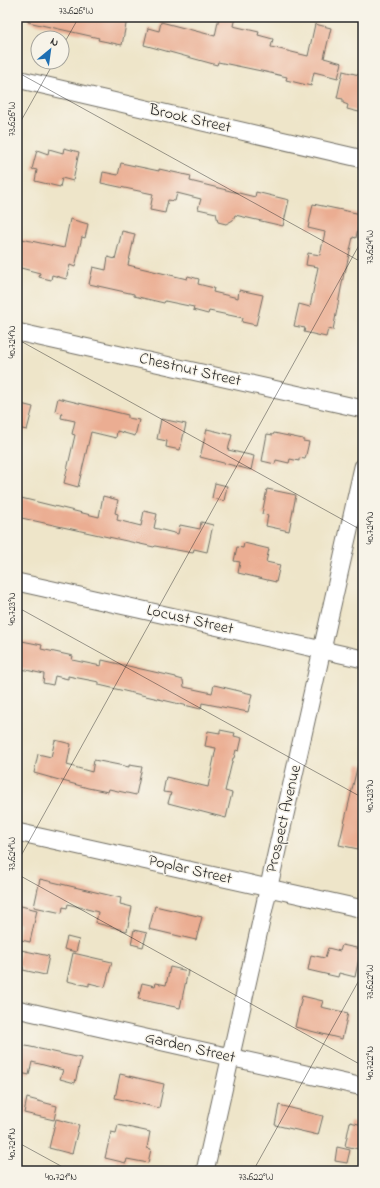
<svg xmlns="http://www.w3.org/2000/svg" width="380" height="1188" font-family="'Indie Flower',sans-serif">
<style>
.building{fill:#ebad92}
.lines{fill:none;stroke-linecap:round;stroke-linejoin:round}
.street-casing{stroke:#6f6c62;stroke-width:19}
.street{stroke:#fff;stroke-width:17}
.ticks{fill:none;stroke:#2b2b2b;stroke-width:1;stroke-opacity:0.45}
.labels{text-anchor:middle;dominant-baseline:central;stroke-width:3;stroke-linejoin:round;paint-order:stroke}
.street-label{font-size:16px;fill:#2b2b2b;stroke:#f7f3e8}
.neatline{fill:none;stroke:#2b2b2b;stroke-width:1.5}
.ticks-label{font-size:10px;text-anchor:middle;fill:#2b2b2b}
</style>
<rect width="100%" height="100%" fill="#f7f3e8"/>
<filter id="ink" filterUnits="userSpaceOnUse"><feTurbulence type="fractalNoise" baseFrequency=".025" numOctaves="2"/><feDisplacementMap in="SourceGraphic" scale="8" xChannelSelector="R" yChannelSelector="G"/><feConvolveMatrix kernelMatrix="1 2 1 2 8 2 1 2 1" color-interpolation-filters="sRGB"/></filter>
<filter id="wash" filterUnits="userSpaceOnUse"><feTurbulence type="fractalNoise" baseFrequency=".012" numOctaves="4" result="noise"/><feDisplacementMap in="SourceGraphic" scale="16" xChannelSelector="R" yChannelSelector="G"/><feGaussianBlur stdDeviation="0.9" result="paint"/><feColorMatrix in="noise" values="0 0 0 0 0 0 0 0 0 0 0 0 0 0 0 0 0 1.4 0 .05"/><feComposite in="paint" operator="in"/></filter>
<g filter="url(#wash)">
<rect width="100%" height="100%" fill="#eee5c9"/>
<g id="blocks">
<g class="building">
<polygon points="29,17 116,17 127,19 122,45 98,40 99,38 28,22"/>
<polygon points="219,17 235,17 233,26 259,32 258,35 273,39 271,47 308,56 315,24 331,28 324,58 342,63 338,78 314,72 311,86 286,80 287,77 266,72 218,62 217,65 144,45 148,28 159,31 161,22 215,36"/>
<polygon points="343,71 363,76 363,113 347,109 348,105 343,103 343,99 337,98"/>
<polygon points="64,148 79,152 73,181 62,178 60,187 35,181 37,170 32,169 37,150 48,154 49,149 63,153"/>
<polygon points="121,163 159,171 159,169 191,176 190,181 255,197 256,192 289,200 283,226 235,215 233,220 226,224 218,222 216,213 198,209 201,199 177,193 175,201 168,200 165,213 150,210 153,194 101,183 103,172 118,175"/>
<polygon points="313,204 361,214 356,238 353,237 345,273 344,273 333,330 328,329 326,337 304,332 305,328 294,326 299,304 310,307 318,267 306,265 308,253 320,255 325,232 308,228"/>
<polygon points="70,219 88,224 85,238 82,237 75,267 70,265 66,279 52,275 51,280 39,277 40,273 17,267 17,238 64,248"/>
<polygon points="122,231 135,234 128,265 187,279 188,276 199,279 198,284 214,288 213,292 238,298 239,290 263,295 256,325 242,322 243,318 209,311 208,314 193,310 194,307 165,301 164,303 134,296 134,294 89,284 93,267 106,270 108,257 115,259"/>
<polygon points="58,398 128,415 128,418 139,420 135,436 117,431 116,438 91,432 78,487 64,483 75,435 72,434 75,421 61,418 62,413 55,411"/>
<polygon points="17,403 33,407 27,430 17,428"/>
<polygon points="161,419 186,424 180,450 166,447 167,441 157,439"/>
<polygon points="207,429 232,435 228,450 254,456 251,470 200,457"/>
<polygon points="274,433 303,439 303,441 309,442 305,459 299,458 299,461 290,459 289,463 276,460 275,464 262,461 267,434 273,435"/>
<polygon points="215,483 227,486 224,501 212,498"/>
<polygon points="267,489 296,495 289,531 266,526 268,515 262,514"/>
<polygon points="103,496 118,500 115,513 118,514 117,520 141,526 144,511 157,514 154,528 178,534 180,525 200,529 201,522 213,525 207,552 194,549 193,553 155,546 154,547 17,517 17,497 99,517"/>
<polygon points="244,543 269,549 266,562 280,565 276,582 238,573 240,562 234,561 237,547 243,548"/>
<polygon points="17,640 42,645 41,649 73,656 72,660 101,666 102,660 176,677 176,678 183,680 184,687 212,693 214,685 252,694 248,712 202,703 201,709 99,685 99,682 68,676 68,679 55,676 53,685 43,683 44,674 17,668"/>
<polygon points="220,730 235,733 234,736 242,738 239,751 236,750 234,758 233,758 225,791 232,793 226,818 168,803 171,793 163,792 166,777 208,787 216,748 205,746 208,731 220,733"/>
<polygon points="55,740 71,744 67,765 92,772 94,760 129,767 129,765 142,767 136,795 109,789 108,792 88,788 34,773 38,754 51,757"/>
<polygon points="358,764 363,765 363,850 339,845"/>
<polygon points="40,879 121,898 120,904 132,907 127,931 96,923 98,912 68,904 67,908 63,907 62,913 34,907"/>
<polygon points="17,905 37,910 30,942 17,939 21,923 17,923"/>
<polygon points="155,906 202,917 196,940 149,929"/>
<polygon points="134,930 147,933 143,947 131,944"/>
<polygon points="67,937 79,940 76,952 64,949"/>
<polygon points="342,945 361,949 355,977 339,973 338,977 308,970 311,955 325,958 328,948 340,951"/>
<polygon points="21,950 49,956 45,975 23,970 23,967 17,965"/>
<polygon points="73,953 112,962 105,987 89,983 89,986 67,981"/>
<polygon points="170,967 188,971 180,1008 138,999 142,983 155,986 156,983 166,985"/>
<polygon points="302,996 323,1001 321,1007 348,1013 342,1039 295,1027"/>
<polygon points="17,1044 81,1058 75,1083 60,1079 63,1070 32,1062 29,1075 17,1072"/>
<polygon points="120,1074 164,1084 159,1108 115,1098"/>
<polygon points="27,1098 57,1106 54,1120 24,1113"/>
<polygon points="279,1105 323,1116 318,1135 275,1125"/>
<polygon points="56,1119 79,1125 72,1154 49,1148"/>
<polygon points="350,1122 363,1125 363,1150 345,1146"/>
<polygon points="118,1125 150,1132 147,1148 151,1149 148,1163 127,1159 126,1163 105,1158 111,1132 116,1133"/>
<polygon points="337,1147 350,1150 347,1163 335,1161"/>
</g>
</g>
</g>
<g filter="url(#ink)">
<use href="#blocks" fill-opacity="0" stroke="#6f6c62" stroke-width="1"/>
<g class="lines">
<defs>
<g id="street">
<polyline points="17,79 363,159"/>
<polyline points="17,332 363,409"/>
<polyline points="17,582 363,659"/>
<polyline points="17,832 363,909"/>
<polyline points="17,1009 363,1087"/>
<polyline points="205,1171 363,467"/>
</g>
</defs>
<use href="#street" class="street-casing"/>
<use href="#street" class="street"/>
</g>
</g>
<path class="ticks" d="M62 47 79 17M17 72 363 263M17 128 54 62M17 339 363 531M17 607 363 798M17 863 363 238M17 874 363 1066M17 1142 70 1171M253 1171 363 973"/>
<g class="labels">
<g class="street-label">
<text transform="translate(190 119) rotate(13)">Brook Street</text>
<text transform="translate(190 370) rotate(13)">Chestnut Street</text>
<text transform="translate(190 620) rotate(13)">Locust Street</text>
<text transform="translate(284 819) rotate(-77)">Prospect Avenue</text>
<text transform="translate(190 870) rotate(13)">Poplar Street</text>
<text transform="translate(190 1048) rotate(13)">Garden Street</text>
</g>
</g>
<rect width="380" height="1188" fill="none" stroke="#f7f3e8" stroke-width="44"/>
<g transform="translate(50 50) rotate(29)"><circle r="19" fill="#f7f3e8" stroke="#a5a39c"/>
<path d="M0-3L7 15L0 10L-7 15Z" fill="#1f6fb2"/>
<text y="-6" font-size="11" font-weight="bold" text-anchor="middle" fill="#2b2b2b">N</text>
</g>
<rect x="22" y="22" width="336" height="1144" class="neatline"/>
<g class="ticks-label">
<text x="76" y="14">73.626°W</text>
<text transform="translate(11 119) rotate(-90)" y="4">73.626°W</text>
<text transform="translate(369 247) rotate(-90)" y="4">73.624°W</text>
<text transform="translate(11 342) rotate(-90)" y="4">40.724°N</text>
<text transform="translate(369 528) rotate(-90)" y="4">40.724°N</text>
<text transform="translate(11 609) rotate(-90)" y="4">40.723°N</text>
<text transform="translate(369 796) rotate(-90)" y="4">40.723°N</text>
<text transform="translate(11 854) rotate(-90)" y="4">73.624°W</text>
<text transform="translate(369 982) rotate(-90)" y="4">73.622°W</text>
<text transform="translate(369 1063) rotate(-90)" y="4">40.722°N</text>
<text transform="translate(11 1144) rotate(-90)" y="4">40.721°N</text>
<text x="61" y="1180">40.721°N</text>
<text x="256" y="1180">73.622°W</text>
</g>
</svg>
